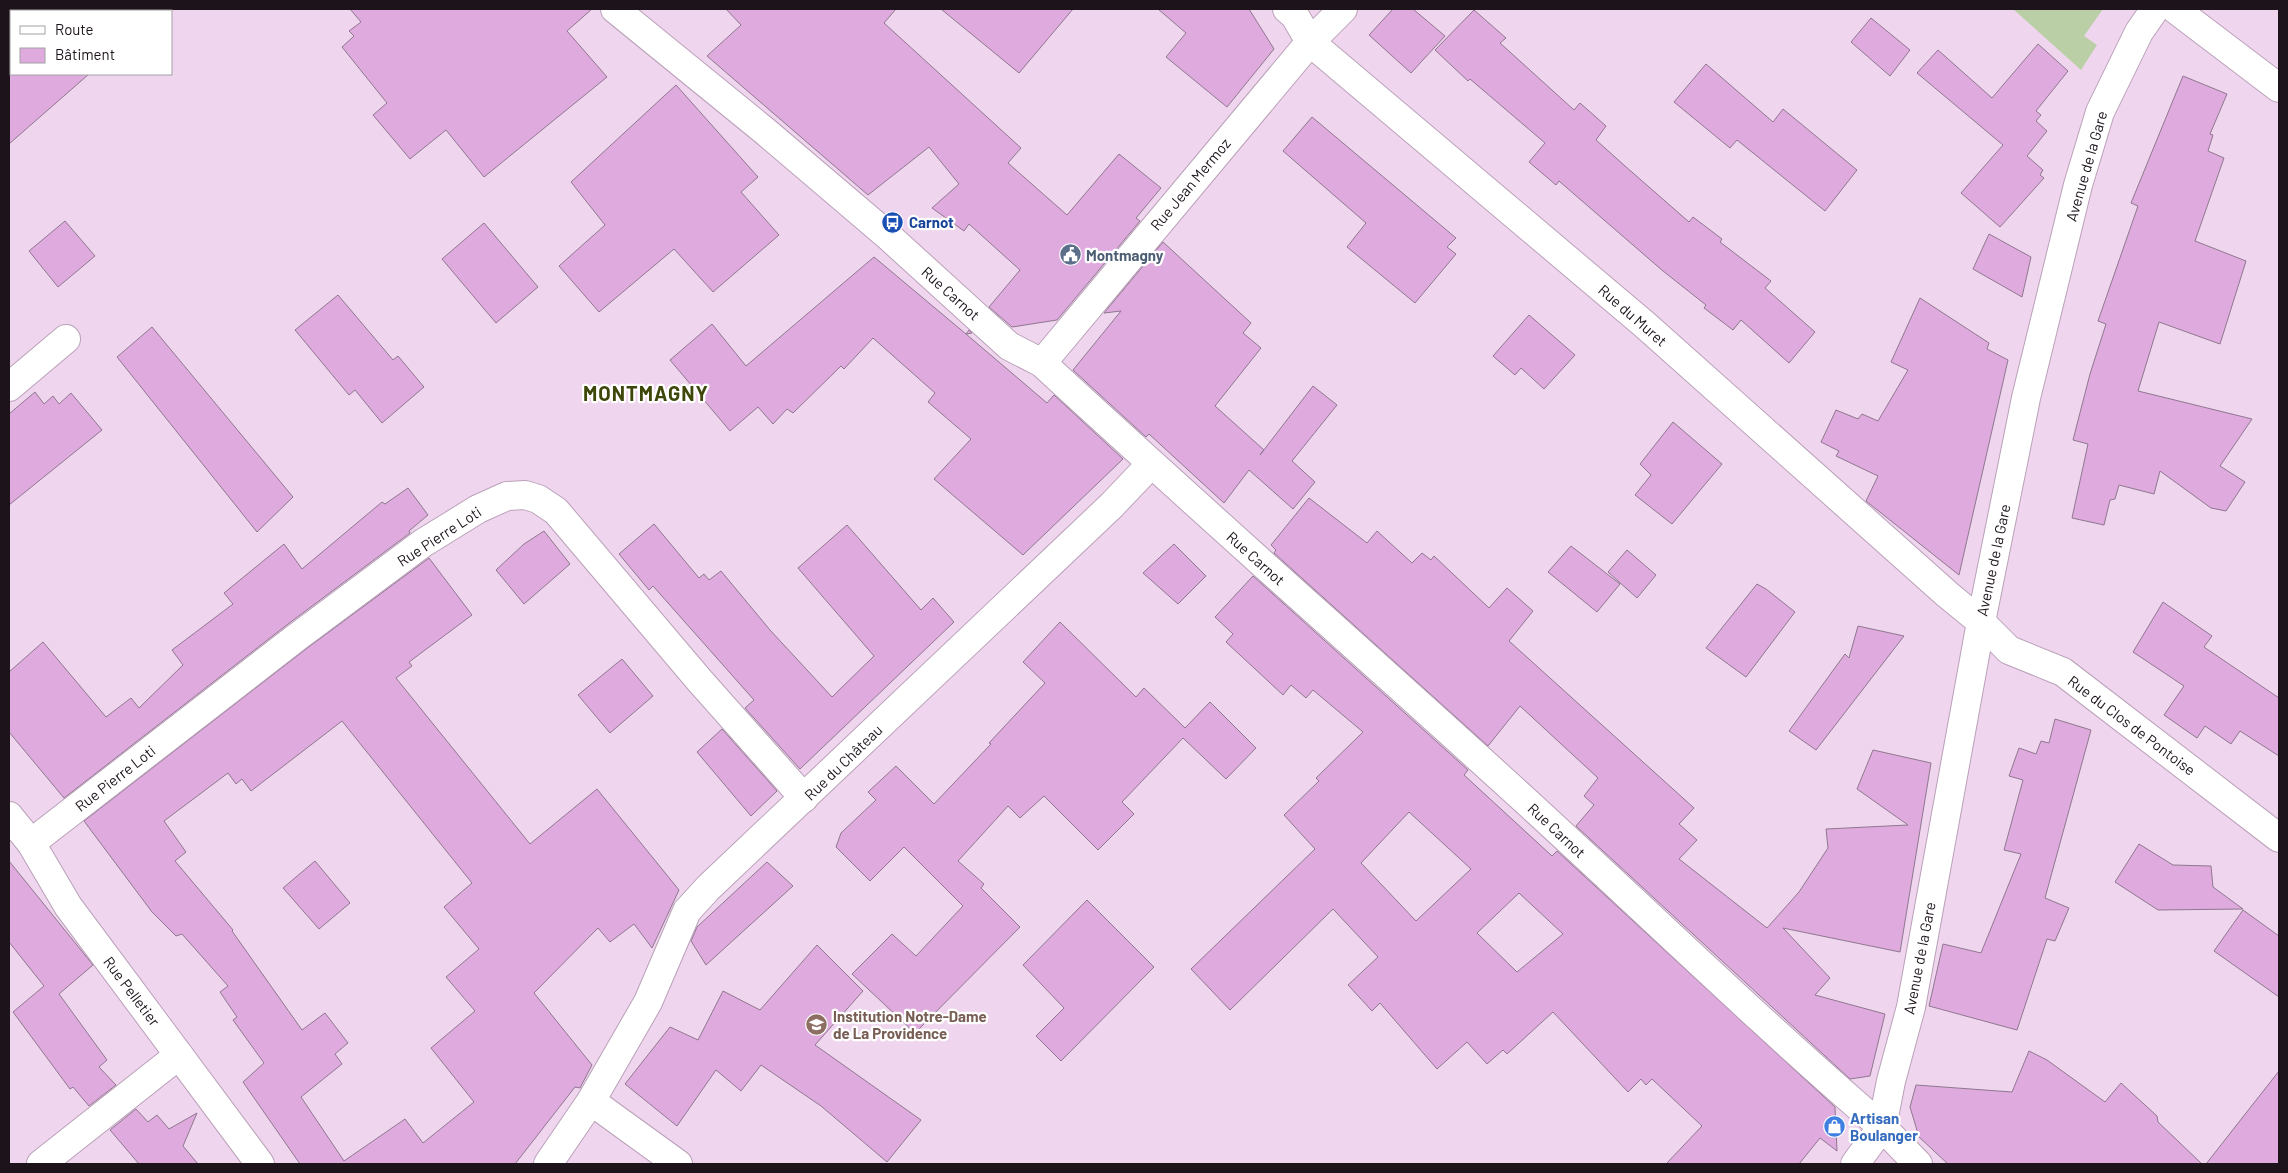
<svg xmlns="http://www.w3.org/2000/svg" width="2288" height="1173" font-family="Barlow,sans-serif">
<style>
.green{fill:#bbcfa7}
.building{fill:#dfaade;stroke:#8f788f;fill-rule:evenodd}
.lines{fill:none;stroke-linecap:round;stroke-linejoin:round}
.street-casing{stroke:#baa1b9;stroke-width:30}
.secondary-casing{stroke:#baa1b9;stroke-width:30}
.street{stroke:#fff;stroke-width:28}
.secondary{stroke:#fff;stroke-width:28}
.labels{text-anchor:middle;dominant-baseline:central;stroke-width:4.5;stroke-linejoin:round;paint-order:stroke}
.street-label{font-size:15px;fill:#1c131b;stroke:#fff}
.transit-label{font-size:15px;font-weight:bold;fill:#164399;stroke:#fff;text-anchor:start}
.service-label{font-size:15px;font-weight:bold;fill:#4e5e75;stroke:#fff;text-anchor:start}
.education-label{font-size:15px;font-weight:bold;fill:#785e54;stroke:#fff;text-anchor:start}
.shop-label{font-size:15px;font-weight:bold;fill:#366cbe;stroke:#fff;text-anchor:start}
.district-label{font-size:20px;font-weight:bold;letter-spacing:1px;fill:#3e460a;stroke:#fff}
</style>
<rect width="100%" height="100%" fill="#efd5ee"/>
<polygon class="green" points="2013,9 2103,9 2084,36 2097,45 2081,70"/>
<g class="building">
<polygon points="350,9 592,9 567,31 607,77 484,177 446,130 410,159 373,115 387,103 342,47 354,36 349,31 361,22"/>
<polygon points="726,9 896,9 884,23 1021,148 1008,163 1067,215 1119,154 1161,188 1136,218 1140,221 1057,320 1012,327 989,307 1020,270 969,224 964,231 932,208 959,184 929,147 868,195 707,56 741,25"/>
<polygon points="941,9 1073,9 1019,73"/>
<polygon points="1158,9 1249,9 1274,49 1227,107 1166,57 1186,33"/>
<polygon points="1393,9 1413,9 1445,36 1411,73 1369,35"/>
<polygon points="1474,10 1506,38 1500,43 1574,110 1580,103 1606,126 1596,140 1625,166 1689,222 1693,217 1722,239 1720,242 1771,281 1765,288 1815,332 1789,363 1741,320 1733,330 1704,308 1706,305 1663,271 1559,181 1556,185 1529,162 1545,143 1470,79 1468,81 1435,50"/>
<polygon points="1871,18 1910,50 1890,76 1851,42"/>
<polygon points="2038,44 2068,71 2036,111 2041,115 2036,121 2047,131 2027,156 2043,170 2040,175 2044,178 2000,227 1961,193 2003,145 1917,73 1938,50 1992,98"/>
<polygon points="1706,64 1773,122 1783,109 1857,170 1825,211 1737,140 1730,148 1674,102"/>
<polygon points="9,74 89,74 9,144"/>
<polygon points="2183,76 2227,94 2210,134 2213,135 2208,151 2224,158 2195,241 2246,261 2220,344 2159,322 2138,391 2252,419 2220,466 2245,482 2226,511 2211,508 2160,471 2154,494 2119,485 2115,499 2110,500 2104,525 2072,518 2088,444 2073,440 2090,374 2106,324 2098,321 2138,206 2131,203"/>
<polygon points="676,85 758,177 741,192 779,235 713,292 674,249 599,312 559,266 605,225 571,182"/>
<polygon points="1312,117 1456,238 1447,247 1456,254 1415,303 1347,247 1366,223 1283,151"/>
<polygon points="65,221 95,256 58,287 29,251"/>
<polygon points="484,223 538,287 496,323 442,259"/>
<polygon points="1989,234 2031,257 2022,297 1973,269"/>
<polygon points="1163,242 1251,323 1243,333 1261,348 1215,406 1264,450 1260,455 1313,386 1337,405 1292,461 1315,482 1293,509 1249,470 1224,503 1149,434 1146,437 1073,370 1121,311 1104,313"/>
<polygon points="874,257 966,334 969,330 972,333 966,334 1047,403 1054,395 1123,459 1023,555 934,479 971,439 928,402 935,393 873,338 844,369 841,366 793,413 787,409 773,424 758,407 730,431 670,360 712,324 746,366"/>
<polygon points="338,295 393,360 398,356 424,387 382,423 355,390 349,395 295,330"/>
<polygon points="1920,298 1989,343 1987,349 2008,360 1959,575 1866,501 1878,476 1836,456 1839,451 1821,442 1836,410 1858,419 1862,414 1878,421 1908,370 1891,362"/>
<polygon points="1529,315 1575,355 1544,389 1521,368 1515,375 1493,356"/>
<polygon points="152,327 293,497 257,532 117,357"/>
<polygon points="35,392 44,404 53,396 59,404 71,393 102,430 9,505 9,414"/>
<polygon points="1673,422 1722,464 1672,524 1635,495 1651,475 1640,464"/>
<polygon points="408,488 428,515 409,531 410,533 288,624 64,798 9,732 9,672 43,642 106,717 131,698 139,708 183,665 172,650 233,604 224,593 284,544 302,569 382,502 385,504"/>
<polygon points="1309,498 1367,543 1377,531 1412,563 1422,553 1431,560 1434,556 1489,608 1507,588 1533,611 1509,641 1694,808 1679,824 1697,840 1679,859 1767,928 1799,892 1828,848 1826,829 1908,825 1857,789 1873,750 1931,763 1900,952 1783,928 1830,978 1815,995 1885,1014 1870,1076 1850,1079 1576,826 1594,805 1584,796 1598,778 1520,706 1488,746 1274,553 1276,550 1271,545"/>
<polygon points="654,524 699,578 704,574 709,580 721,571 770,630 832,697 874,656 798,568 847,525 921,610 933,598 954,622 800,769 745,708 754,700 653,586 649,590 619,554"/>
<polygon points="544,531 570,564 524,604 496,570 524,544"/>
<polygon points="1174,544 1206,576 1178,604 1143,573"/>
<polygon points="1571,546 1620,584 1597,612 1548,572"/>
<polygon points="1627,550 1656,575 1637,598 1608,572"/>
<path d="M429 558 472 615 409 662 412 666 396 678 530 844 597 789 679 890 652 948 634 924 610 942 598 928 534 993 592 1065 580 1088 575 1087 515 1164H300L243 1082 264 1063 233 1020 237 1017 220 992 228 986 182 934 176 936 152 912 84 821 306 649ZM342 721 472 883 444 907 479 949 446 977 475 1011 431 1048 474 1102 423 1143 405 1119 344 1161 301 1097 342 1064 335 1054 348 1043 325 1013 302 1030 232 931 233 930 175 861 186 852 164 821 228 773 236 784 242 779 251 791Z"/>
<path d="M1253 576 1468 770 1464 775 1552 856 1557 851 1835 1107 1837 1151 1820 1138 1799 1164H1666L1702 1126 1652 1079 1646 1085 1641 1079 1628 1092 1553 1012 1507 1054 1503 1050 1487 1064 1467 1042 1437 1069 1380 1003 1372 1011 1348 985 1378 957 1333 909 1230 1010 1191 969 1315 849 1284 815 1319 781 1316 778 1363 732 1313 690 1306 698 1291 685 1283 695 1226 642 1233 634 1215 617ZM1409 812 1471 869 1416 921 1361 863ZM1519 893 1563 934 1517 972 1477 933Z"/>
<polygon points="1757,584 1766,589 1795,612 1746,677 1706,648"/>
<polygon points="2163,602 2212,636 2204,647 2279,698 2279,756 2240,731 2231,744 2205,726 2197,738 2164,715 2184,686 2133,652"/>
<polygon points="1060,622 1136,697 1144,688 1185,728 1210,702 1256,748 1226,779 1183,738 1122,802 1134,814 1098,850 1044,796 1020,818 1008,806 958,861 984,884 981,888 1020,927 915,1033 852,974 892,934 916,956 963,906 904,847 870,881 836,847 841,833 876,800 868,792 896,766 934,804 991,744 989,743 1045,683 1023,662"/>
<polygon points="1858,626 1904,636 1816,750 1789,731 1845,654 1849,658"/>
<polygon points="622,659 653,696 610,733 578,695"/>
<polygon points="2055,719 2091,730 2045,898 2069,908 2055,941 2047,939 2017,1030 1929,1006 1943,944 1981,953 2021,854 2004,850 2023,780 2009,776 2019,748 2036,754 2041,741 2049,743"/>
<polygon points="722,729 777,791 751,816 697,752"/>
<polygon points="2139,844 2173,865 2211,866 2213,887 2243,909 2158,910 2115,882"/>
<polygon points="9,861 93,965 59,994 107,1060 99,1067 116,1085 89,1106 73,1087 70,1089 13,1012 44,986 9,942"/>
<polygon points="315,861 350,903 319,929 283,888"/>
<polygon points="767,862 793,886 706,965 691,941 697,927"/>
<polygon points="1087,900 1154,967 1061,1061 1036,1036 1064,1008 1023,965"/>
<polygon points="2243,910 2279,936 2279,997 2214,951"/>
<polygon points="817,945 863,991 815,1045 921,1120 887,1162 821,1106 761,1065 741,1091 716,1070 677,1126 625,1084 670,1027 698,1040 723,991 760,1010"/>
<polygon points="2029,1051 2047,1060 2105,1102 2121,1083 2157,1116 2158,1122 2202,1164 1948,1164 1919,1137 1910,1107 1916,1085 2012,1092"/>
<polygon points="2279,1071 2279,1164 2206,1164"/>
<polygon points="136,1109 148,1122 157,1115 169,1129 197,1113 183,1146 198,1164 139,1164 110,1130"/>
</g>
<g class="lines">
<defs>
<g id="street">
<polyline points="1287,9 1295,16 1310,42 1644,324 1948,595 1981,622 2009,650 2063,672 2279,838"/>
<polyline points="2175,9 2279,88"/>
<polyline points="1042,363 1310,42 1343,9"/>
<polyline points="9,387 66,339"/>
<polyline points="9,816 31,843 68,906 260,1164"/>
<polyline points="31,843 297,637 423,543 478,509 507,496 525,495 538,499 556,511 700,681 804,798"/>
<polyline points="591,1101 678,1164"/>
<polyline points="1882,1127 1918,1164"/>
<polyline points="41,1164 179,1055"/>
<polyline points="548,1164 591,1101 648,1002 687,911 708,888 1112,505 1151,464"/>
</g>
<g id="secondary">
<path d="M615 9 766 132 887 235 1009 346 1042 363C1203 512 1367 656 1528 803 1646 911 1761 1023 1882 1127"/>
<polyline points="1855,1164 1882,1127 1891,1081 1911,1007 1981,622 2026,398 2078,185 2100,112 2139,32 2155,9"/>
</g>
</defs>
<use href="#street" class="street-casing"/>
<use href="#secondary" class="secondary-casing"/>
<use href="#street" class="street"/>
<use href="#secondary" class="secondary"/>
</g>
<defs>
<symbol id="bus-disc" viewBox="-11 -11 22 22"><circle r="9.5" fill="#1a4fb4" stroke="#fff"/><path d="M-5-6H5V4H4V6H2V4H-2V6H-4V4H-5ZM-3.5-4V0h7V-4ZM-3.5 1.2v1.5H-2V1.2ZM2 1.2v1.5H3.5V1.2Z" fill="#fff"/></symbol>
<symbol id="civic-disc" viewBox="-11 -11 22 22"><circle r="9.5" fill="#5c6f8a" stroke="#fff"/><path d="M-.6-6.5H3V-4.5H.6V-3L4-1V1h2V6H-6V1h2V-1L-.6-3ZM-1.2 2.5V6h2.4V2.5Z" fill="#fff"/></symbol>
<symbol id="school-disc" viewBox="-11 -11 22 22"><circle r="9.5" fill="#8d6e63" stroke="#fff"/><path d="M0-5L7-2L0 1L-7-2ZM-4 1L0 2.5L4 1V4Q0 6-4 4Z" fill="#fff"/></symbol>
<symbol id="shop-disc" viewBox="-11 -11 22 22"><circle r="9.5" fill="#3f7fe0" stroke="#fff"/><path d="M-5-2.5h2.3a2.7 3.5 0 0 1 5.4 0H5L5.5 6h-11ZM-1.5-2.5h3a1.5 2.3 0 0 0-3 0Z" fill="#fff"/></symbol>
</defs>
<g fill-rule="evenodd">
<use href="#bus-disc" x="880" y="210" width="25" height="25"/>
<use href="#civic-disc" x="1058" y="242" width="25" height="25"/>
<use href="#school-disc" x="804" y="1012" width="25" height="25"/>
<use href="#shop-disc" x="1822" y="1114" width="25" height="25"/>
</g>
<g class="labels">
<g class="street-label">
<text transform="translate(2086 166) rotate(-74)">Avenue de la Gare</text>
<text transform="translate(1190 184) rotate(-50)">Rue Jean Mermoz</text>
<text transform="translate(951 293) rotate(42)">Rue Carnot</text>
<text transform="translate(1633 315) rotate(41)">Rue du Muret</text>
<text transform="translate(439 536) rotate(-33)">Rue Pierre Loti</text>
<text transform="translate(1256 558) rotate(42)">Rue Carnot</text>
<text transform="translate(1993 560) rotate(-78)">Avenue de la Gare</text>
<text transform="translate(2132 725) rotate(37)">Rue du Clos de Pontoise</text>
<text transform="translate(843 762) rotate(-44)">Rue du Château</text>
<text transform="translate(115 778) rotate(-38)">Rue Pierre Loti</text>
<text transform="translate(1557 830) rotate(43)">Rue Carnot</text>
<text transform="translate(1919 958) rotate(-79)">Avenue de la Gare</text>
<text transform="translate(132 991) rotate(53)">Rue Pelletier</text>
</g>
<g class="transit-label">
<text x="909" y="222">Carnot</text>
</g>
<g class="service-label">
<text x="1086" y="255">Montmagny</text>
</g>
<g class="education-label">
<text x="833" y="1016">Institution Notre-Dame<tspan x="833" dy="17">de La Providence</tspan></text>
</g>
<g class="shop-label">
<text x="1850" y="1118">Artisan<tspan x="1850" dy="17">Boulanger</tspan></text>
</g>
<g class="district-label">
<text x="646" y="393">MONTMAGNY</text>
</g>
</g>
<rect width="2288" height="1173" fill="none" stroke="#1c131b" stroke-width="20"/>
<rect x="10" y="10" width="162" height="65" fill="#ffffff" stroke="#a4a1a4"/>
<rect x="20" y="26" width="25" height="8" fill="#ffffff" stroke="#a4a1a4"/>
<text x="55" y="35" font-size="15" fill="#1c131b">Route</text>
<rect x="20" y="48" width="25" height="15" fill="#dfaade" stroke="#a4a1a4"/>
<text x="55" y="60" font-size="15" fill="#1c131b">Bâtiment</text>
</svg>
